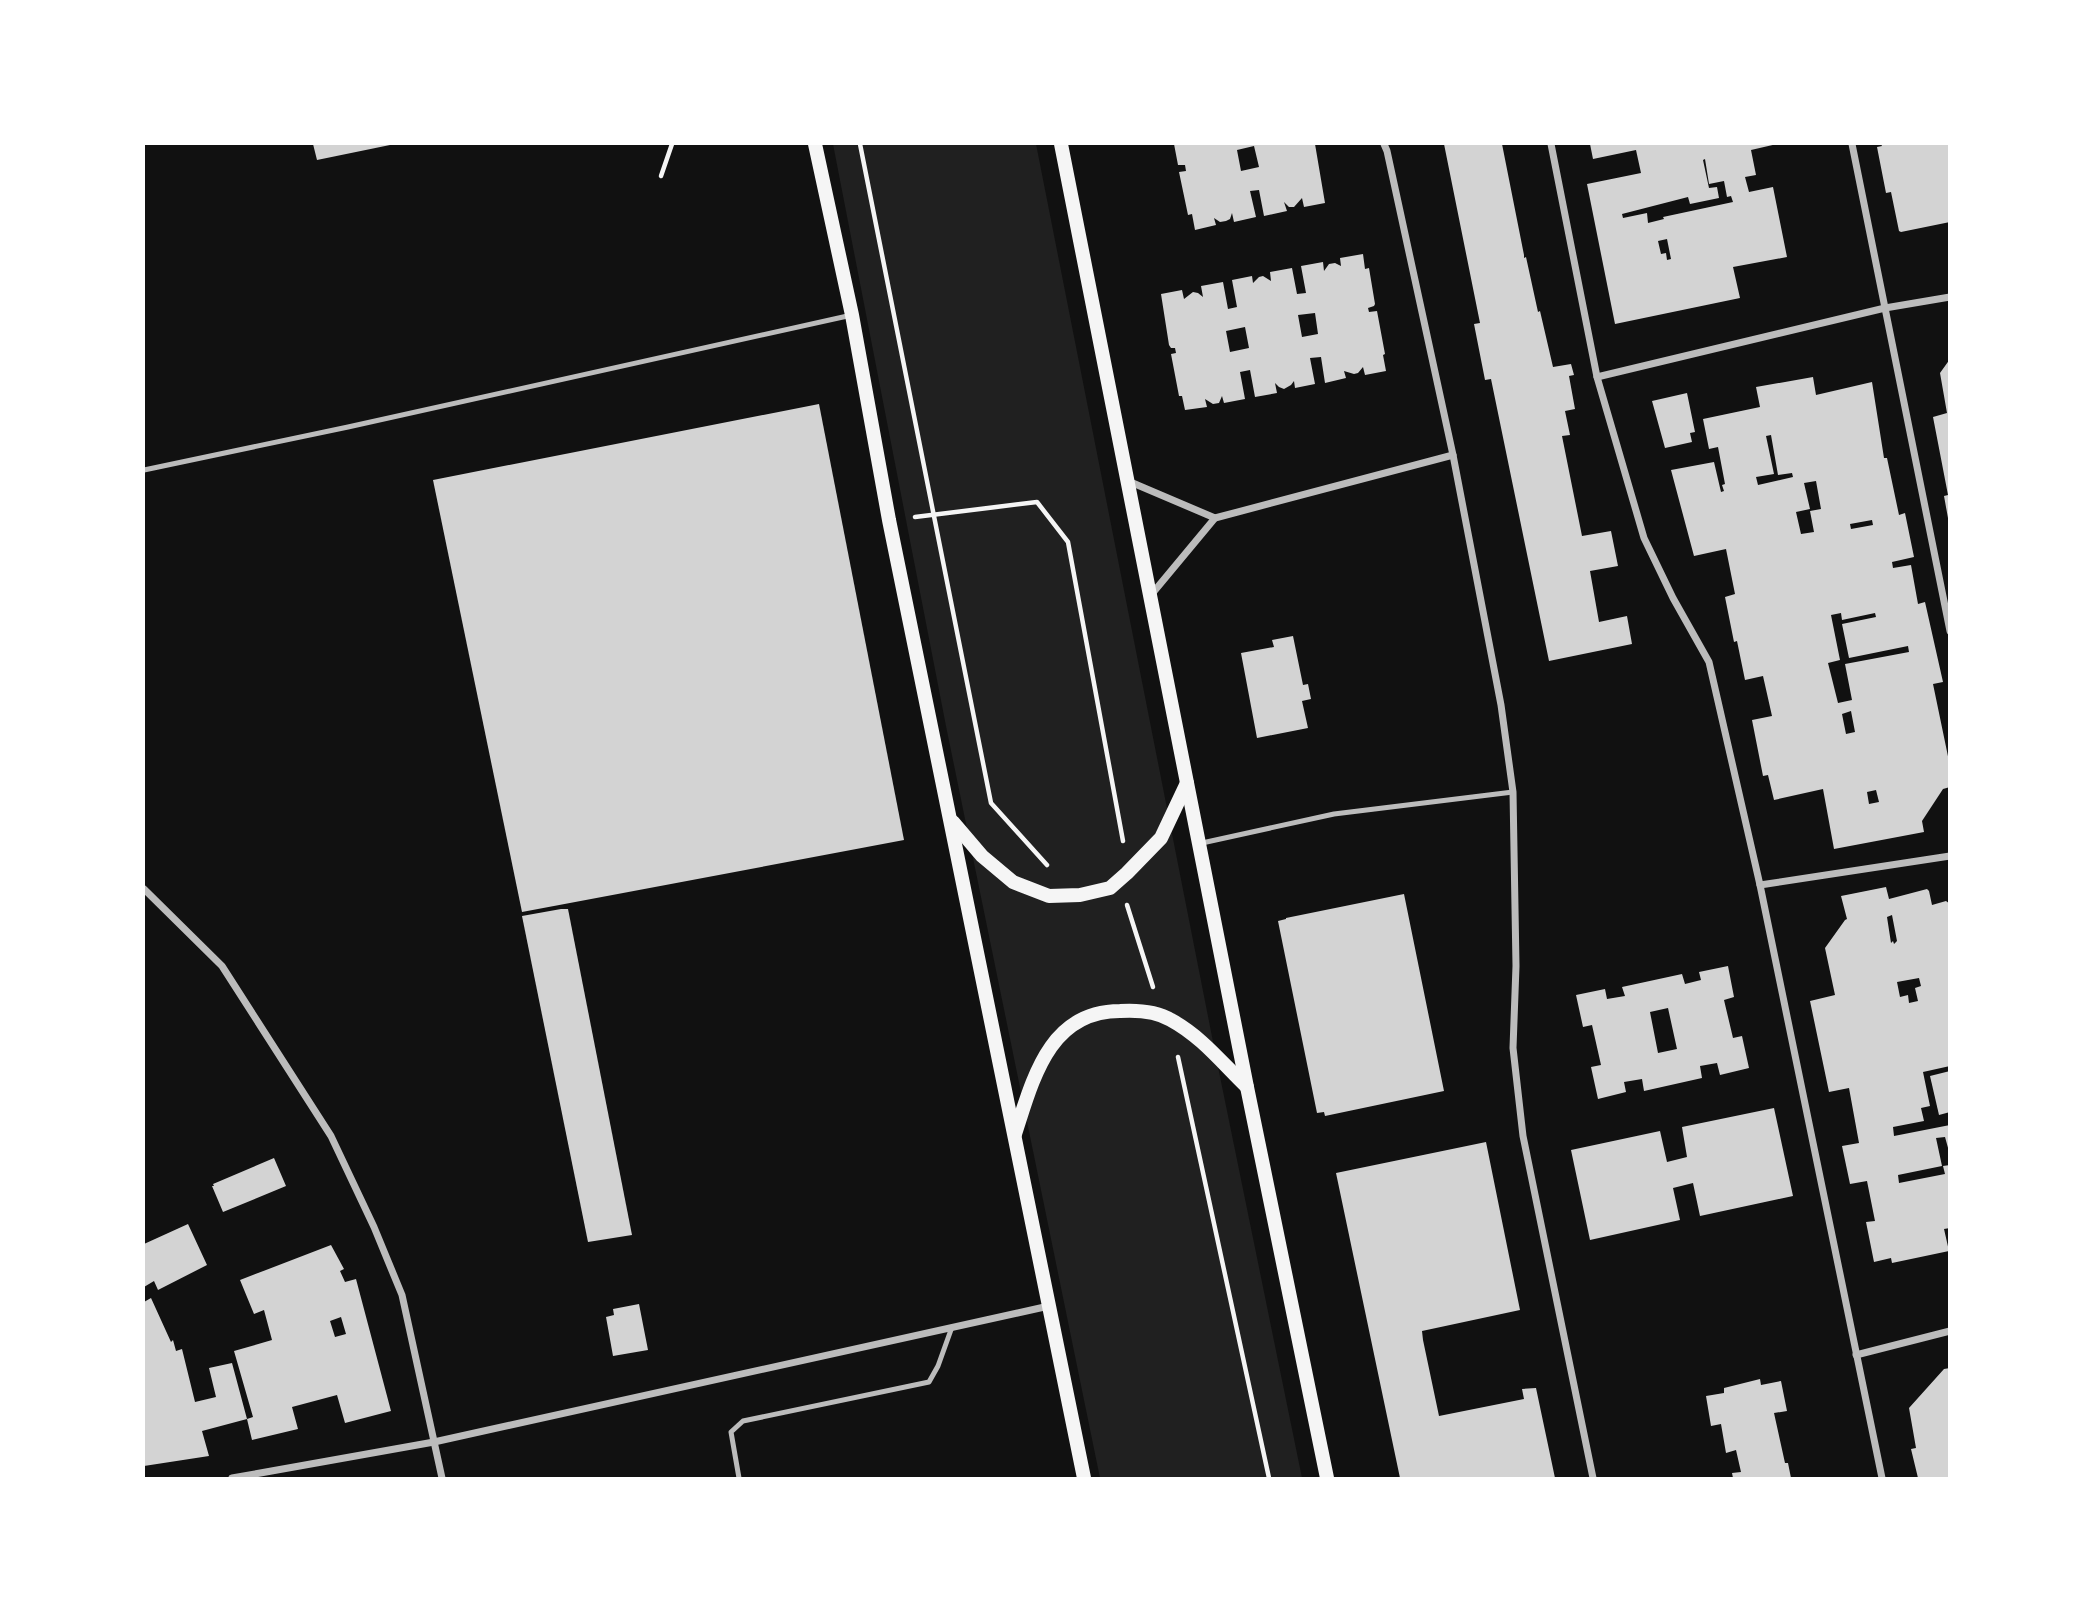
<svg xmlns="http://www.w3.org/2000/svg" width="2093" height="1622" font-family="'Exo 2',sans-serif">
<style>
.green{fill:#202020}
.building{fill:#d3d3d3;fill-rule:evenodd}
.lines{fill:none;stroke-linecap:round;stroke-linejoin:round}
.path{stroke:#f5f5f5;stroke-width:4.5}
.service{stroke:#bcbcbc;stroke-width:5}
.minor{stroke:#bcbcbc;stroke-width:7}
.secondary{stroke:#f5f5f5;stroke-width:14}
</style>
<rect width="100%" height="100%" fill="#111"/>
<polygon class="green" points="833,144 1036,144 1217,1062 1302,1478 1100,1478 946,726"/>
<g class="building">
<polygon points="313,144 389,144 390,145 317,160"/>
<path d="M1174 144H1315L1325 203 1304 207 1302 198 1294 207H1289L1284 202 1287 211 1264 216 1259 190 1250 191 1256 217 1234 222 1232 213 1230 219 1226 221 1220 222 1214 218 1216 225 1195 230 1192 214 1188 215 1179 172 1186 171 1185 165H1178ZM1254 146 1259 167 1241 171 1237 150Z"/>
<polygon points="1444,144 1502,144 1524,255 1524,258 1526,257 1538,312 1540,311 1553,367 1571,364 1574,375 1569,376 1575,409 1565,411 1570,435 1562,436 1582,536 1611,531 1618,566 1590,571 1599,622 1627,616 1632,644 1549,661 1491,379 1485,380 1474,324 1480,323"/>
<path d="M1590 144H1777L1751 150 1756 175 1745 177 1749 192 1773 187 1787 257 1733 267 1740 298 1615 324 1587 184 1641 173 1636 150 1593 159ZM1705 159 1709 184 1724 181 1727 197 1731 196 1733 202 1663 217 1664 219 1648 223 1647 213 1623 218 1622 214 1688 197 1690 204 1719 198 1717 187 1709 188 1703 160ZM1667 239 1671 259 1667 260 1666 253 1661 254 1658 241Z"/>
<polygon points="1881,144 1950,144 1950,222 1901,232 1899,231 1891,192 1886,193 1877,147 1882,146"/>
<path d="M1363 254 1365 269 1369 268 1375 304 1374 306 1368 308 1369 312 1377 311 1385 354 1383 355 1386 371 1365 375 1363 367 1358 373 1354 374 1344 371 1346 378 1325 383 1321 357 1310 358 1315 384 1295 388 1294 381 1291 385 1284 389 1279 387 1275 383 1277 393 1255 397 1250 370 1240 372 1245 399 1224 403 1222 396 1219 403 1213 404 1205 399 1207 407 1185 410 1182 396H1179L1171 354 1176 353 1175 348H1171L1169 345 1161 294 1182 290 1184 299 1193 292 1198 293 1203 297 1201 286 1223 282 1228 309 1237 307 1232 280 1252 276 1253 283 1259 277 1263 276 1271 281 1270 272 1292 268 1297 294 1306 293 1301 266 1323 262 1324 271 1329 264 1335 263 1341 266 1340 258ZM1315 313 1318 334 1302 337 1298 315ZM1245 327 1249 348 1230 352 1226 331Z"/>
<polygon points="1950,359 1950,518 1948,518 1944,496 1948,495 1933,417 1947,413 1940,373"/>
<path d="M1813 377 1816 395 1872 382 1884 458H1887L1899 515 1905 513 1914 557 1892 562 1893 568 1911 565 1918 604 1925 602 1943 682 1933 684 1950 766V787L1943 789 1922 821 1924 832 1834 849 1823 789 1774 800 1768 775 1763 776 1752 720 1772 716 1763 676 1745 680 1737 641 1734 642 1725 597 1735 594 1726 549 1694 556 1671 470 1714 462 1721 492 1724 491 1722 485 1725 484 1718 447 1709 449 1703 419 1760 407 1756 387ZM1771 435 1778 475 1792 473 1793 477 1758 485 1756 477 1774 474 1766 436ZM1816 481 1821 509 1810 511 1814 532 1801 534 1796 512 1810 509 1804 483ZM1872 520 1873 525 1851 529 1850 524ZM1841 613 1842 620 1875 613 1876 617 1842 624 1849 658 1908 646 1909 652 1845 664 1852 700 1838 703 1828 663 1840 660 1831 615ZM1851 711 1855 732 1846 734 1842 714ZM1876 790 1879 802 1869 804 1867 792Z"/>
<polygon points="1687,393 1695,432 1690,433 1692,442 1665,448 1652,401"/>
<polygon points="819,404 904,840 522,912 433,480"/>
<polygon points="1293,636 1303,685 1308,684 1311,699 1302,701 1308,728 1257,738 1241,653 1274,647 1272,640"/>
<path d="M1886 887 1889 899 1927 889 1929 891 1932 905 1946 901 1950 904V1066L1923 1072 1930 1106 1921 1108 1924 1121 1893 1127 1894 1136 1950 1125V1155L1945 1137 1936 1138 1942 1166 1898 1175 1899 1183 1945 1174 1943 1166 1950 1165V1228L1944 1229 1949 1251 1892 1263 1891 1258 1874 1262 1866 1222 1875 1221 1867 1181 1850 1184 1842 1146 1859 1143 1849 1088 1829 1092 1810 1001 1835 995 1825 948 1845 920 1847 919 1841 896ZM1892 915 1897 941 1894 944 1893 941 1891 943 1887 917ZM1919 978 1921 986 1915 988 1918 1001 1909 1003 1908 995 1900 997 1897 982Z"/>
<polygon points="1404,894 1444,1091 1325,1116 1324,1112 1317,1113 1278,921 1286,919 1286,918"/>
<polygon points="561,909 568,909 632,1235 588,1242 522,916"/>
<path d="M1728 966 1734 997 1724 1000 1733 1038 1742 1036 1749 1068 1720 1075 1717 1063 1700 1066 1702 1078 1644 1091 1642 1079 1624 1082 1626 1092 1598 1099 1591 1067 1601 1065 1592 1025 1583 1027 1576 995 1605 989 1607 999 1625 996 1622 987 1682 974 1685 984 1701 980 1699 972ZM1668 1008 1677 1049 1658 1053 1650 1012Z"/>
<polygon points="1950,1071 1950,1112 1939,1115 1930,1076"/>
<polygon points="1774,1108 1793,1196 1700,1216 1693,1183 1673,1188 1680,1220 1590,1240 1571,1150 1660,1131 1667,1162 1687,1157 1682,1127"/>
<polygon points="1486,1142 1520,1310 1422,1331 1423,1340 1439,1416 1524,1399 1522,1389 1536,1388 1555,1478 1400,1478 1336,1173"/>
<polygon points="274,1158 286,1186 223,1212 212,1186 214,1186 213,1184"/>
<polygon points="188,1224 207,1265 158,1290 154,1281 144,1287 144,1244"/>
<path d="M331 1245 344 1269 340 1271 345 1282 356 1279 391 1411 345 1423 337 1395 292 1407 298 1429 252 1440 247 1419 253 1417 234 1351 272 1340 264 1310 254 1314 240 1280ZM341 1317 346 1334 335 1337 330 1321Z"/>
<polygon points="151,1298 171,1342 173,1340 176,1351 182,1349 195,1402 216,1397 209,1368 232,1363 247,1419 202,1431 209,1456 144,1466 144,1302"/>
<polygon points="639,1304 648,1350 613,1356 606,1317 614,1315 613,1309"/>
<polygon points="1950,1368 1950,1478 1918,1478 1911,1449 1916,1448 1909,1408 1944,1369"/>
<polygon points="1760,1379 1761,1385 1781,1381 1787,1411 1774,1413 1785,1463 1788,1463 1791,1478 1733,1478 1732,1473 1741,1472 1736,1450 1726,1453 1721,1424 1711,1426 1706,1396 1724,1393 1724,1388"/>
</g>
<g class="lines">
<g class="path">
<polyline points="860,144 991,803 1047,865"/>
<polyline points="661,176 672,144"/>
<polyline points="915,517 1037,502 1068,542 1123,841"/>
<polyline points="1127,905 1153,987"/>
<polyline points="1178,1057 1269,1478"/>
</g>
<g class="service">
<polyline points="144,470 348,427 852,315"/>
<polyline points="1202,843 1334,814 1513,792"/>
<polyline points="739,1478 731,1432 743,1421 929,1382 938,1366 952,1327"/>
</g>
<g class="minor">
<polyline points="1384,144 1387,151 1453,455 1501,705 1513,792 1516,966 1513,1048 1523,1136 1593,1478"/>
<polyline points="1551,144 1597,377 1644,538 1673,598 1709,662 1760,885"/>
<polyline points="1852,144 1950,631"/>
<polyline points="1597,377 1885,308 1950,297"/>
<polyline points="1128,481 1215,518"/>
<polyline points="1151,595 1215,518 1453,455"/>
<polyline points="144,889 222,966 331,1136 374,1227 402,1295 442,1478"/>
<polyline points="1856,1355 1950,1331"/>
<polyline points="232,1478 434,1442 1049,1306"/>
<polyline points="1882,1478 1760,885 1950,856"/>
</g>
<g class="secondary">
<polyline points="815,144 852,315 889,520 1084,1478"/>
<polyline points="1061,144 1247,1087 1327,1478"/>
<polyline points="953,822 982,856 1013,882 1049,896 1080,895 1110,888 1127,873 1161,838 1187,783"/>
<path d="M1015 1134C1033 1079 1049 1011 1120 1011 1137 1010 1156 1011 1171 1020 1201 1036 1223 1064 1247 1087"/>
</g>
</g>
<rect width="2093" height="1622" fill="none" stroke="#ffffff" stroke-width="290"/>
</svg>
